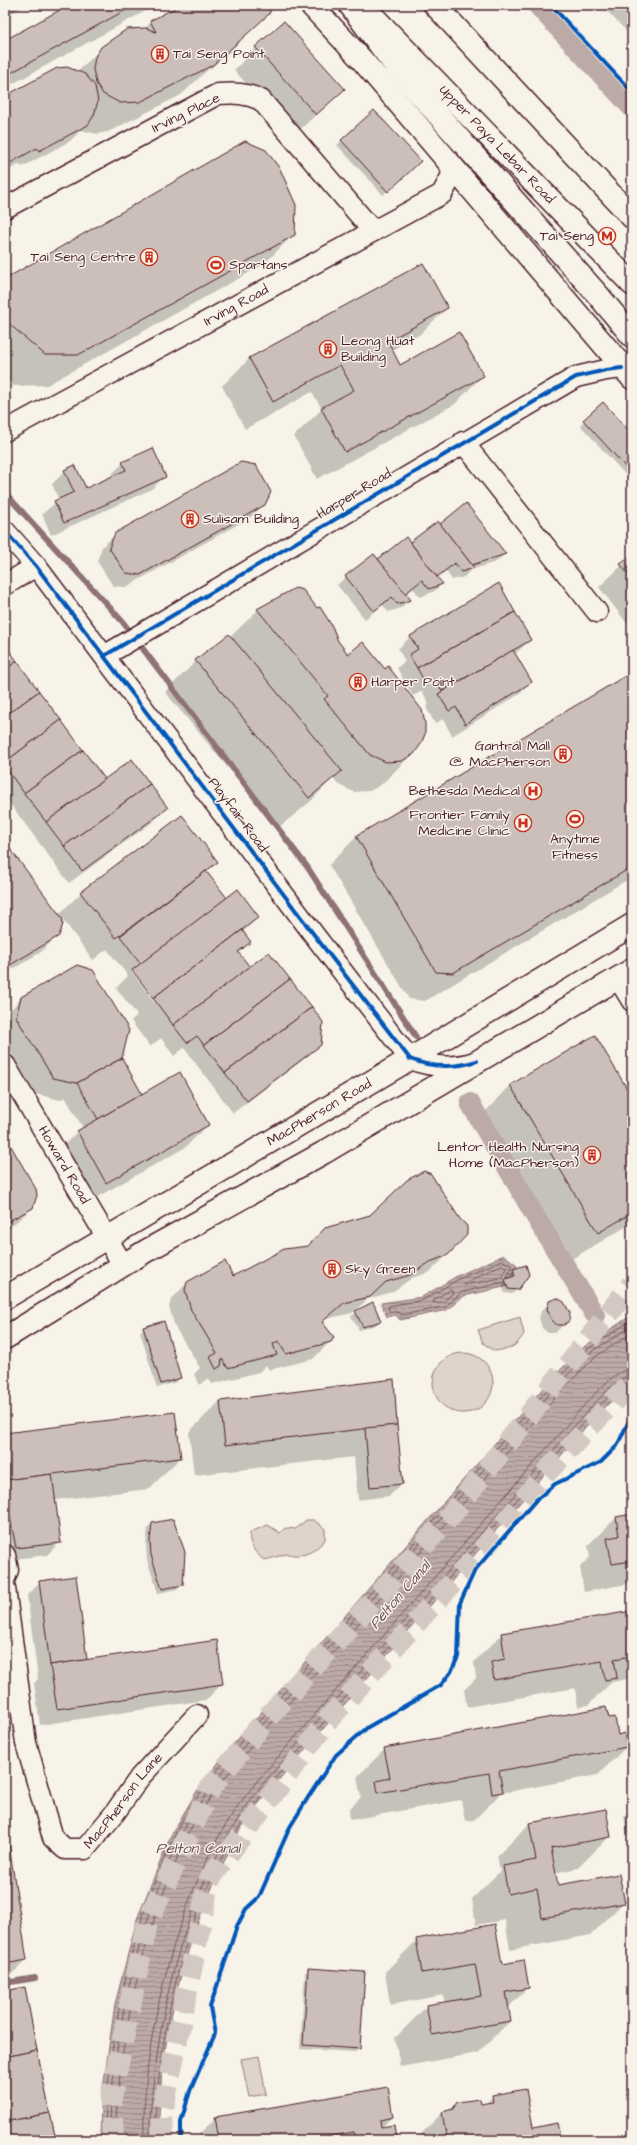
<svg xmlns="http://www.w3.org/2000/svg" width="637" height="2145" font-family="'Architects Daughter',sans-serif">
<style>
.green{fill:#ded4cc;stroke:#947a7c}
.water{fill:url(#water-rules);stroke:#8e7275}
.shadow{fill:#0003;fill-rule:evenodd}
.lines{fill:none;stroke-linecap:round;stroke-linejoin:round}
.shore{stroke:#78575d;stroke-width:1}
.stream{stroke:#8e7275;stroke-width:6}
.canal{stroke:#bcaaa7;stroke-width:20}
.building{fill:#ccbfb9;stroke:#4a1f2b}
.highway-tunnel{stroke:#d4c9c2;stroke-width:22;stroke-dasharray:22 11;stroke-linecap:butt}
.street-casing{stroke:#4a1f2b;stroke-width:23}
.primary-casing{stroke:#4a1f2b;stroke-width:25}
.highway-casing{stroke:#4a1f2b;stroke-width:25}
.street{stroke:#f7f3e8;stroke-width:20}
.primary{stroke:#f7f3e8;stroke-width:22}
.highway{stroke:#f7f3e8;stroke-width:22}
.cycleway-casing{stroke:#f7f3e8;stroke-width:6}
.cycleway{stroke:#0057b8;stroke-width:4}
.labels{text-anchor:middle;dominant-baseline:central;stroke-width:3;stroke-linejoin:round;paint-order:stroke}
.poi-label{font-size:14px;fill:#4a1f2b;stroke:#f7f3e8;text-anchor:start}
.street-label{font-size:14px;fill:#4a1f2b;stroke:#f7f3e8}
.water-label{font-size:15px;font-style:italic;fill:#6c4950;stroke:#f7f3e8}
</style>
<defs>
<pattern id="water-rules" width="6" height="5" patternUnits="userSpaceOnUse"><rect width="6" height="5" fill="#bcaaa7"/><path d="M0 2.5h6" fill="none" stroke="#9b8a88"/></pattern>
</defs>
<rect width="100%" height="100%" fill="#f7f3e8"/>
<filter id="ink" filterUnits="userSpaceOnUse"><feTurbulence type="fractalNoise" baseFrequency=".025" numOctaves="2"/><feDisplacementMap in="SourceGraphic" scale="8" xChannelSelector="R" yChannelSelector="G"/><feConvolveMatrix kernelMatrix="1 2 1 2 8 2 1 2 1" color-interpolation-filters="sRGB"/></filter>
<g filter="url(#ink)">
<g class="green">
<path d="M520 1317 524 1334C515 1348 511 1349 494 1351L483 1343 478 1330Z"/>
<circle cx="463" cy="1383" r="30"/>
<path d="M306 1520H314L325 1529V1540C317 1548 310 1555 298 1555 295 1556 292 1554 289 1554 282 1554 272 1559 264 1560 255 1553 248 1544 250 1532L268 1525 280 1533 285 1528 296 1529Z"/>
<polygon points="259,2056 266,2094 249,2097 241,2059"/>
</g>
<g class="water">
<polygon points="504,1255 517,1265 508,1286 464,1296 447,1310 400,1320 396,1315 387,1317 381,1303 422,1297 457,1276"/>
<path d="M632 1315V1383L598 1413 269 1791C261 1801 253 1810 246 1820 236 1835 229 1852 221 1868 182 1949 157 2050 159 2140H100L101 2102 115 2004 137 1919 171 1835 197 1791 225 1754 550 1380 585 1346Z"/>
</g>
<g class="shadow">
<polygon points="5,5 26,5 5,17"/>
<polygon points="71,5 153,5 149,9 5,88 5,41"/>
<path d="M182 5H270L268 13 181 95 108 132 97 134 81 130 70 141 22 167 20 164 5 172V98L77 72 110 40 127 30 144 29 151 22ZM241 38V41L210 69 209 67Z"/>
<polygon points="601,5 632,5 632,37"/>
<polygon points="256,48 344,89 293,136 234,70"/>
<polygon points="374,111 416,165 383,195 337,145"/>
<polygon points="294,234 263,265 47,385 14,386 5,379 5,280"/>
<polygon points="447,308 419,335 392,350 400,366 482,376 455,404 317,479 294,436 322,409 312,392 245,429 222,386 250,358"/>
<polygon points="603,404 632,436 632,482 580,425"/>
<polygon points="152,450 165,476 152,489 51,535 42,514 59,500 52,484 65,471 86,489 111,478 110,476 123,463"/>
<polygon points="264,504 251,517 126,587 113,586 97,561 102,547 116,534"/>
<polygon points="437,522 440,525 505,554 496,562 471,570 464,577 452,580 446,571 437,578 442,584 433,592 420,597 413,588 405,595 409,600 401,608 388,612 383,605 365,619 337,585 346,577 410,544"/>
<polygon points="632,556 632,630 599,587"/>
<polygon points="299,589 317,610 348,655 385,670 413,753 382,784 370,791 354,792 339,785 333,778 310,802 278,828 165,692 196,661 230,637 258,610 290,591"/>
<polygon points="411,636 530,640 515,654 530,682 518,695 452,736 443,719 435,724 426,707 429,704 422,691 413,696 397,668 405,661 398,649"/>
<polygon points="5,647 104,781 166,808 154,821 69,883 5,797"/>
<polygon points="632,673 632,877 425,1001 409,999 329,865 356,837"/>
<path d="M5 843 58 915 81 893 216 862 206 872 225 898 258 917 243 932 250 942 238 954 250 968 320 1044 307 1057 233 1113 184 1048 174 1056 161 1038 150 1047 131 1021 137 1015 116 988 128 976 107 949 93 960 61 917 62 928 58 935 41 952 5 974ZM132 972H134L157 1001 155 1003Z"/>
<polygon points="22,998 142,1095 208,1124 186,1147 83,1205 55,1154 77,1132 83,1128 65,1097 60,1100 36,1094 5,1043 5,1015"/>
<polygon points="594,1036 632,1099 632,1223 570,1260 483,1114 510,1086"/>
<polygon points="5,1138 32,1208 5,1232"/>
<polygon points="447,1255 430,1272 412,1278 392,1292 368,1299 352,1313 326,1319 322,1323 330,1342 313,1359 269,1370 266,1365 259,1372 212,1384 208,1378 200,1385 197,1380 194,1374 200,1368 175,1327 169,1307 171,1300 187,1283"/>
<polygon points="526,1266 517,1289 512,1294 504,1293 502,1284 511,1278 510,1274 514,1269"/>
<polygon points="550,1302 564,1302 569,1314 568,1320 555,1333 548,1333 542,1328 539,1318 541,1311"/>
<polygon points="373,1303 380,1321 376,1325 359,1330 351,1316"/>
<polygon points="144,1328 180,1378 176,1382 157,1388 140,1332"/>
<polygon points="393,1380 402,1484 389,1496 358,1500 354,1457 194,1475 189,1432 220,1401"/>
<polygon points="5,1434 180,1458 149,1489 55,1500 60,1542 47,1555 5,1560"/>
<polygon points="632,1515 632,1583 584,1592 580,1567 590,1557 588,1545 616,1518"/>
<polygon points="152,1524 182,1585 178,1589 158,1593 147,1560 146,1545 148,1528"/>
<polygon points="40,1582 87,1661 222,1684 206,1700 40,1725 34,1683 38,1679 27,1595"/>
<polygon points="632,1612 632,1678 612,1682 588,1705 578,1707 575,1688 467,1707 464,1690 476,1678 474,1662 502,1634"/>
<polygon points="608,1719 626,1747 598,1775 501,1793 474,1820 465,1821 461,1800 350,1820 349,1809 361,1797 357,1777 385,1749"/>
<polygon points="605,1810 610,1836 578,1868 555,1873 557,1887 623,1903 591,1935 510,1950 505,1920 476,1925 472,1899 500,1871 497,1856 529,1824"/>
<polygon points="632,1810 632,1863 624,1817"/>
<polygon points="5,1847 26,1960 10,1976 5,1977"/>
<polygon points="417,1940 501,1965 528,1987 508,2008 510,2021 478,2053 400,2067 395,2038 427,2006 445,2003 443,1995 390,2005 385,1972"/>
<polygon points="309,1969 359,2048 355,2052 300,2049 305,1973"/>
<polygon points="387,2088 392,2117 381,2128 395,2140 200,2140 199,2134 216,2118"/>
<polygon points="493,2096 533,2129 565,2140 415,2140 442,2113 449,2111 457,2103 485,2104"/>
</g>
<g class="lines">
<g class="shore">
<polygon points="502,1265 506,1268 501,1278 464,1285 465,1283"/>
<polyline points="505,1282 462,1292 445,1307 402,1315 397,1312 390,1312 388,1308 389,1306 423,1300 459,1279 502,1260 512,1266 507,1277"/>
<polygon points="451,1290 453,1293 443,1302 433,1303 434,1300"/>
<path d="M104 2140C109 2036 129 1932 174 1837 187 1808 208 1782 228 1757L553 1383 588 1349 632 1320"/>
<path d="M109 2140C112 2051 129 1963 162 1880 168 1866 172 1851 179 1838 194 1810 213 1785 232 1760L556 1386 591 1352 632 1326"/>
<path d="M115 2140C118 2052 136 1963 168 1881 174 1868 178 1854 184 1841 198 1813 217 1788 236 1764L561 1391 595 1357 632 1333"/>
<path d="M144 2140C141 2040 178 1896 233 1813 240 1802 249 1792 257 1781L586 1403C598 1392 615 1369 632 1369"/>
<path d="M150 2140C149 2112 153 2084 157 2056 170 1959 201 1863 262 1785L591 1407C600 1398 619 1376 632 1375"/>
<path d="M155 2140C154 2112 158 2083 162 2055 175 1960 206 1865 266 1789L595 1410 617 1389 632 1380"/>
</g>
<g class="stream">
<polyline points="5,493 122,621 308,868 416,1037"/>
<polyline points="5,1983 35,1978"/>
</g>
<g class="canal">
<polyline points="537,5 632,108"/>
<polyline points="470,1103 538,1221 595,1315"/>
</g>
</g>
<g class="building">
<polygon points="69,5 135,5 5,76 5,40"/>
<polygon points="180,5 271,5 272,7 269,14 213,65 140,102 120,103 103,94 96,83 93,69 95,57 101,47 127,29 146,28 156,32 150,21"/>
<polygon points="284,21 345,89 316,115 255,47"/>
<polygon points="67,67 85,74 95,86 98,101 94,115 88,125 39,151 37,148 5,166 5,96 57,68"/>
<polygon points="374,110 421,161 388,192 341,140"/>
<polygon points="245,141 266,150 280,169 296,205 295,235 78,355 45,355 7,322 5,317 5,279"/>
<polygon points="423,263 448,308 388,341 400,365 459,332 484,376 345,452 321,408 354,390 340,365 273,402 249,358"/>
<polygon points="603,402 632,434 632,474 583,420"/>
<polygon points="153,448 166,477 64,523 54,501 74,492 64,470 75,465 86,488 126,470 122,462"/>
<polygon points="241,462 256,465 271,492 265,505 140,575 126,573 109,548 115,533"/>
<polygon points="466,503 506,554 472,565 440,524"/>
<polygon points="438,521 472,565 474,568 461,572 455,563 437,577 410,542"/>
<polygon points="406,537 437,577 443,584 429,589 422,580 405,594 378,559"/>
<polygon points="374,554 378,559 411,600 397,604 392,597 374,611 345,576"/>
<polygon points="632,555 632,579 620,564"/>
<polygon points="499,583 515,612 417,668 409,655 418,649 410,636"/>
<polygon points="295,588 303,590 317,608 320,607 332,626 338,641 348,654 363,642 385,669 388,666 422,710 425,723 425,734 421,744 414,754 402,761 386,762 370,755 324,699 328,696 257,609"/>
<polygon points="515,612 531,640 442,691 435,679 426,684 417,668"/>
<polygon points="229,634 342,771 309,798 195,660"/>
<polygon points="5,645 17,661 5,670"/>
<polygon points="513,650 532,682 465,724 456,707 449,711 438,694"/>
<polygon points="17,661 39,691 5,716 5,670"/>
<polygon points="632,672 632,867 453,973 436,972 356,836"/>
<polygon points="39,691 61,720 5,762 5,716"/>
<polygon points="61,720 83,750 24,793 5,767 5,762"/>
<polygon points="83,750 105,779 46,822 24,793"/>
<polygon points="132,759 150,784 64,846 46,822"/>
<polygon points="150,784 168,808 82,871 64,846"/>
<polygon points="182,815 218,862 116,938 80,892"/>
<polygon points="5,842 62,918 63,924 59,936 5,968"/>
<polygon points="206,871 227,898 141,964 120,936"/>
<polygon points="238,889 259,917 153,998 132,970"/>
<polygon points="242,930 251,942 238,952 250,967 173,1025 153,998"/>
<polygon points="269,952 290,979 204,1045 197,1036 187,1043 173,1025"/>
<polygon points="77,965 93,970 129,1030 122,1058 77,1083 53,1078 16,1017 21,997"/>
<polygon points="290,979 312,1007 225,1073 204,1045"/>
<polygon points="312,1007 323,1022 321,1045 247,1101 225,1073"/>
<polygon points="595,1035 632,1097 632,1213 598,1233 510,1085"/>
<polygon points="122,1058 142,1094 98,1119 77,1083"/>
<polygon points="180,1072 209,1125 106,1183 77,1131"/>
<polygon points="5,1136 36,1189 37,1195 33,1208 5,1223"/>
<polygon points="424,1171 431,1174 460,1219 467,1226 467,1235 448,1255 430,1262 410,1275 386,1282 370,1297 344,1303 322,1322 334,1337 331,1342 286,1354 278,1341 273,1344 277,1355 228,1368 222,1359 221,1366 216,1369 210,1357 217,1353 191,1310 185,1290 187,1282 225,1261 233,1276 284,1249 308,1246 325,1228 370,1215 407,1180"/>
<polygon points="526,1265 529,1275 518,1290 508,1289 505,1279 515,1276 513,1269"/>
<polygon points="557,1298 564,1302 570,1313 569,1321 564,1325 557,1325 551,1319 547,1309 549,1301"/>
<polygon points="373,1302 381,1321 363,1327 355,1311"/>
<polygon points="164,1321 181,1378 161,1384 143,1327"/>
<polygon points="394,1379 397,1425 225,1445 220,1401"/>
<polygon points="175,1412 181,1458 5,1480 5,1433"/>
<polygon points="397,1425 403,1484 370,1487 365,1428"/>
<polygon points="52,1474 61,1543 16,1548 5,1491 5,1480"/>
<polygon points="632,1514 632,1561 612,1564 607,1538 619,1536 616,1517"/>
<polygon points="173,1519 185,1552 183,1585 162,1589 151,1555 150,1541 152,1523"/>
<polygon points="76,1576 87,1660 50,1665 39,1581"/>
<polygon points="632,1611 632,1656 614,1659 617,1678 605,1680 602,1661 494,1680 491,1662 505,1659 501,1633"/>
<polygon points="217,1640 223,1684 57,1709 50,1665"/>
<polygon points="606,1707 609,1718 615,1717 618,1735 624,1733 627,1747 499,1771 503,1792 492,1794 489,1773 378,1793 376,1781 390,1778 384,1748"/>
<polygon points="606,1809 611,1837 551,1848 558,1885 619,1874 625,1903 542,1918 537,1888 508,1894 503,1866 536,1860 529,1823"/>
<polygon points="9,1845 27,1960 5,1964 5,1846"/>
<polygon points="495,1924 502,1964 524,1960 529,1988 506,1992 511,2021 432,2035 426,2005 481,1996 475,1964 422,1973 416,1939"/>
<polygon points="308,1968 365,1972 360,2049 303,2045"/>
<polygon points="25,1987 37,2050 5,2057 5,1991"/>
<polygon points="37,2050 50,2113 5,2122 5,2057"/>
<polygon points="388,2087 393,2117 380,2120 381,2127 394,2125 396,2140 355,2140 354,2132 309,2140 219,2140 215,2117"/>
<polygon points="526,2089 533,2128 557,2123 560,2136 563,2136 566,2140 489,2140 488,2135 462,2140 447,2140 442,2112 453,2109 457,2102 480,2099 481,2104 493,2102 492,2095"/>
<polygon points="50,2113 56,2140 5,2140 5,2122"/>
</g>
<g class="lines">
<g class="highway-tunnel">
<polyline points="113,2140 111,2097 147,1923 211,1787 267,1718 451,1515 632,1284"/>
<polyline points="163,2140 162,2114 209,1880 327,1721 493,1538 545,1474 632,1382"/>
</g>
<defs>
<g id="street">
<path d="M5 208 218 94C235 93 246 93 261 100L373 231"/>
<path id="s1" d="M5 431 442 194 451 177 452 167"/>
<polyline points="463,442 597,612"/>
<path d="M5 531 36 566 315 936 410 1059C431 1067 454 1069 475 1062"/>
<polyline points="5,585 36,566"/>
<polyline points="104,656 576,377 606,370 622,368"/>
<polyline points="618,978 632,1001"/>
<path id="s2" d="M5 1065 123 1265"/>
<polyline points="5,1555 8,1570 5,1578"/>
<path id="s3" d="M5 1588 26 1743 53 1838 65 1849H85L114 1814 140 1777 197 1715"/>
</g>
<g id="primary">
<polyline points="311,5 362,60 632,378"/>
<path id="s4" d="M362 5 632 284"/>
<polyline points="435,5 632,217"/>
<path id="s5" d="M5 1298 410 1059 632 925"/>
<polyline points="5,1338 146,1251 323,1153 632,970"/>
</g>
<polyline id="highway" points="350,5 400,72 598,295 632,336"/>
</defs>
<use href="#street" class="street-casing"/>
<use href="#primary" class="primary-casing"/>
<use href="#highway" class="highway-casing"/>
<use href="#street" class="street"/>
<use href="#primary" class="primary"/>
<use href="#highway" class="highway"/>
<defs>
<g id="cycleway">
<polyline points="551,5 632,92"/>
<path d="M5 531 36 566 315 936 410 1059C432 1068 455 1068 477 1061"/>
<polyline points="104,656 576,377 606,370 622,368"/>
<polyline points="181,2140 181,2122 190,2091 215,2034 210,2007 237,1926 246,1909 259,1897 290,1827 309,1796 336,1755 368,1727 441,1685 451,1672 458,1657 460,1603 475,1570 536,1500 555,1484 601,1462 617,1446 632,1414"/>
</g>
</defs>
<use href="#cycleway" class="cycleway-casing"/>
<use href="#cycleway" class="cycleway"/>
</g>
</g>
<defs>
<symbol id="building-ring" viewBox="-11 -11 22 22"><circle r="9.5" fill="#f7f3e8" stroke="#c8321e" stroke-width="1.5"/><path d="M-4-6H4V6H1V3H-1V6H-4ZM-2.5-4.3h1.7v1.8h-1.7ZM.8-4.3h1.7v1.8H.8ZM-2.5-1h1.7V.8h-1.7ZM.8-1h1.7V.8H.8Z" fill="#c8321e"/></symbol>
<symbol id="metro-ring" viewBox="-11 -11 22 22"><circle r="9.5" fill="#f7f3e8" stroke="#c8321e" stroke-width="1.5"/><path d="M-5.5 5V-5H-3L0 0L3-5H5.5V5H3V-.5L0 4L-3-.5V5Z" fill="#c8321e"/></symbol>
<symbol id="stadium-ring" viewBox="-11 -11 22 22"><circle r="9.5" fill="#f7f3e8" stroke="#c8321e" stroke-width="1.5"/><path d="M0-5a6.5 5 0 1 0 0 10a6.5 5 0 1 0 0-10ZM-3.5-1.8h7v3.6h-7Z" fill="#c8321e"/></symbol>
<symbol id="hospital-ring" viewBox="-11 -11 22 22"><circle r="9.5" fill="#f7f3e8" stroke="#c8321e" stroke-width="1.5"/><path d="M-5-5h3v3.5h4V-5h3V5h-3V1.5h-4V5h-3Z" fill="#c8321e"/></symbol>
</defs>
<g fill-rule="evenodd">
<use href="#building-ring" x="150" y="44" width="20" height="20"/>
<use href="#metro-ring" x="597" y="226" width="20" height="20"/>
<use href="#building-ring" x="139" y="247" width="20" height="20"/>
<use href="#stadium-ring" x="206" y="255" width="20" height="20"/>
<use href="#building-ring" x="318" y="339" width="20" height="20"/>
<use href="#building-ring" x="180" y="509" width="20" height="20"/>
<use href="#building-ring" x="348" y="672" width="20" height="20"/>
<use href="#building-ring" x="553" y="744" width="20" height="20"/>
<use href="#hospital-ring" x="523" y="781" width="20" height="20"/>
<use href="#stadium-ring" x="565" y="809" width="20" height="20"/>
<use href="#hospital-ring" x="513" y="813" width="20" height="20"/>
<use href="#building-ring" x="582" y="1145" width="20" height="20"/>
<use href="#building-ring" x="322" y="1259" width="20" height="20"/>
</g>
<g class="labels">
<g class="poi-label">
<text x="173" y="54">Tai Seng Point</text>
<text x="594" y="236" text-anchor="end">Tai Seng</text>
<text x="136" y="257" text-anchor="end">Tai Seng Centre</text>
<text x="229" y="265">Spartans</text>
<text x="341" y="341">Leong Huat<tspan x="341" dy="16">Building</tspan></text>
<text x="203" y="519">Sulisam Building</text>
<text x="371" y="682">Harper Point</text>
<text x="550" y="746" text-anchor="end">Gantral Mall<tspan x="550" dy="16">@ MacPherson</tspan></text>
<text x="520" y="791" text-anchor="end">Bethesda Medical</text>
<text x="510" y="815" text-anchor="end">Frontier Family<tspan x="510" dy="16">Medicine Clinic</tspan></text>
<text x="575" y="839" text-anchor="middle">Anytime<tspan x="575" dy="16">Fitness</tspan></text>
<text x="579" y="1147" text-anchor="end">Lentor Health Nursing<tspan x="579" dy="16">Home (MacPherson)</tspan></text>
<text x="345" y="1269">Sky Green</text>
</g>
<g class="street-label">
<text transform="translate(186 113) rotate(-26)">Irving Place</text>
<text stroke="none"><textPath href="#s4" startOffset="194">Upper Paya Lebar Road</textPath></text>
<text stroke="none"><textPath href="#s1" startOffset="263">Irving Road</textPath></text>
<text transform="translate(354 494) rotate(-31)">Harper Road</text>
<text transform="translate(238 815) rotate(53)">Playfair Road</text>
<text stroke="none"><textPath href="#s5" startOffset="365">MacPherson Road</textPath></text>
<text stroke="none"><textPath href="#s2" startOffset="116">Howard Road</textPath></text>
<text stroke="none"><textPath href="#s3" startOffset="353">MacPherson Lane</textPath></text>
</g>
<g class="water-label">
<text transform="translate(400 1595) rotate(-49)">Pelton Canal</text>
<text x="198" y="1848">Pelton Canal</text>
</g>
</g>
<rect width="637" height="2145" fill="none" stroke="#f7f3e8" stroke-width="20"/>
<rect x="10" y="10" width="617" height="2125" fill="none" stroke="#4a1f2b" stroke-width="1.5" filter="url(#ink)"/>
</svg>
